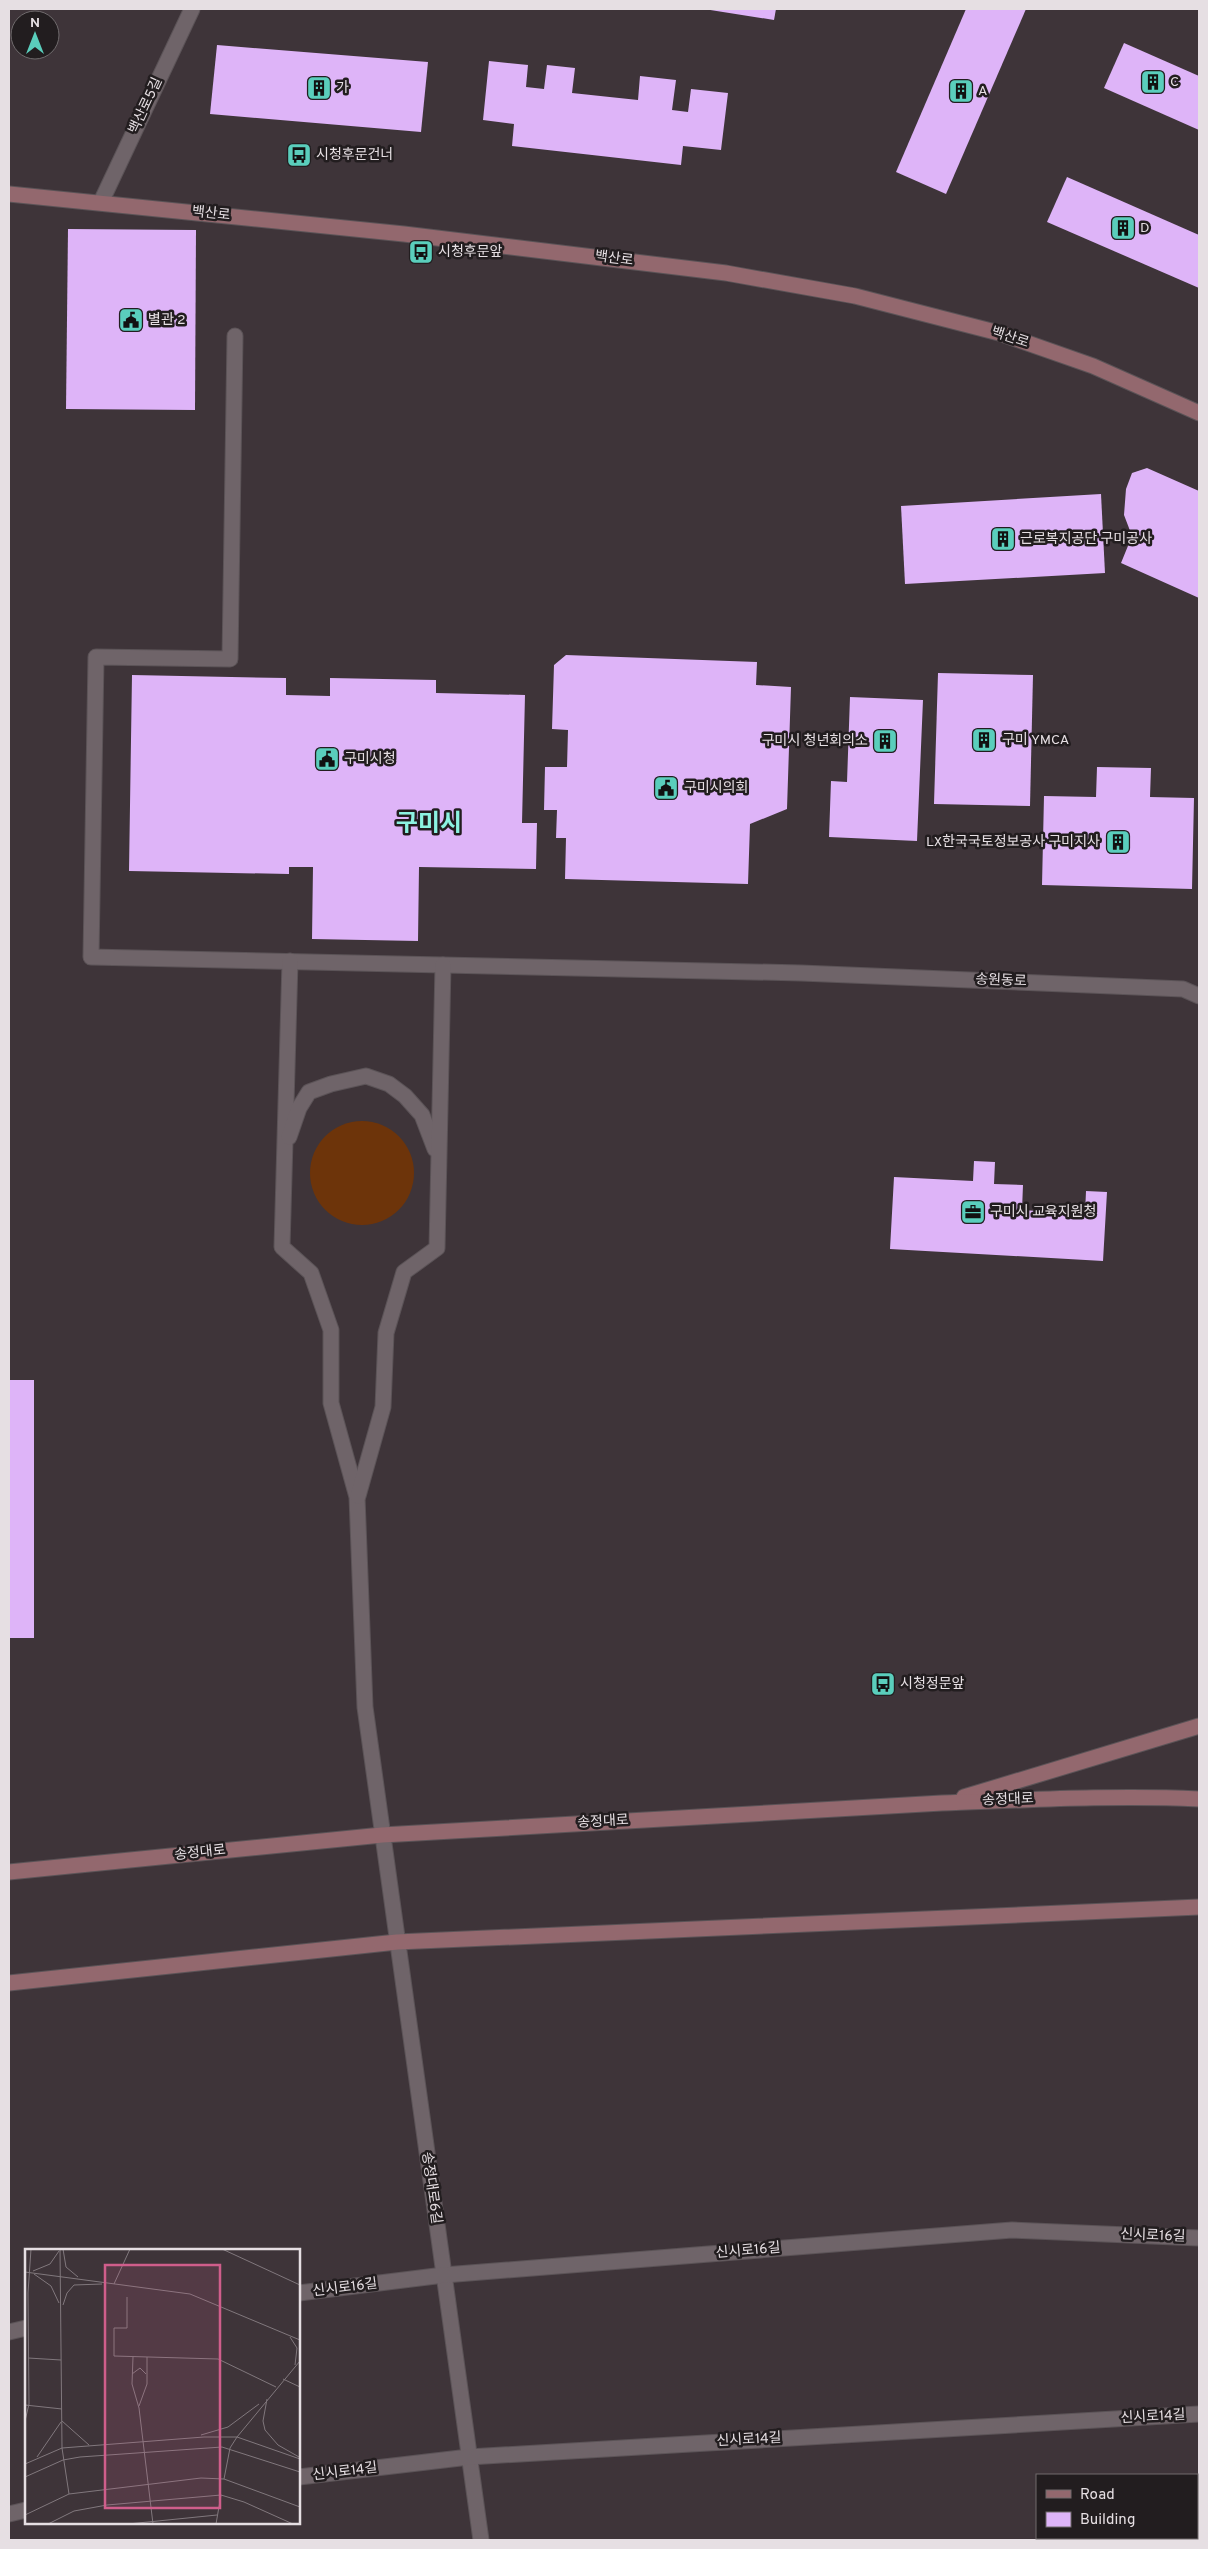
<svg xmlns="http://www.w3.org/2000/svg" width="1208" height="2549" font-family="Overpass,'Noto Sans KR',sans-serif">
<style>
.green{fill:#6d340a}
.building{fill:#deb4f8}
.lines{fill:none;stroke-linecap:round;stroke-linejoin:round}
.street-casing{stroke:#5b5357;stroke-width:17}
.secondary-casing{stroke:#5b5357;stroke-width:17}
.street{stroke:#6f6469;stroke-width:15}
.secondary{stroke:#93686e;stroke-width:15}
.labels{text-anchor:middle;dominant-baseline:central;stroke-width:5;stroke-linejoin:round;paint-order:stroke}
.poi-label{font-size:14px;fill:#e6dfe3;stroke:#221d1f;text-anchor:start}
.street-label{font-size:14px;fill:#e6dfe3;stroke:#221d1f}
.town-label{font-size:24px;font-weight:bold;fill:#8cf3e1;stroke:#221d1f}
.inset-road{fill:none;stroke:#81787d;stroke-width:1}
.view{fill:#cf5e8b;fill-opacity:0.15;stroke:#cf5e8b;stroke-width:2.5}
.inset-edge{fill:none;stroke:#e6dfe3;stroke-width:2.5}
</style>
<rect width="100%" height="100%" fill="#3e3439"/>
<circle class="green" cx="362" cy="1173" r="52"/>
<g class="building">
<polygon points="704,9 776,9 774,20"/>
<polygon points="966,9 1026,9 946,194 896,172"/>
<polygon points="1124,43 1199,76 1199,130 1104,88"/>
<polygon points="217,45 428,62 421,132 210,114"/>
<polygon points="489,61 528,65 526,87 544,89 547,65 575,68 572,93 638,100 640,76 676,80 672,110 688,112 691,89 728,93 721,150 683,146 681,165 512,146 514,124 483,120"/>
<polygon points="1067,177 1199,235 1199,288 1047,222"/>
<polygon points="68,229 196,230 195,410 66,409"/>
<polygon points="1147,468 1199,491 1199,598 1121,563 1132,536 1124,515 1126,489 1132,473"/>
<polygon points="1101,494 1105,573 905,584 901,506"/>
<polygon points="566,655 757,662 756,685 791,687 787,809 750,824 748,884 565,879 566,838 556,838 557,810 544,810 545,767 567,767 568,730 552,729 554,665"/>
<polygon points="938,673 1033,675 1030,806 934,804"/>
<polygon points="132,675 286,678 286,695 330,696 330,678 436,680 436,693 525,695 522,823 537,823 536,869 419,867 418,941 312,939 313,867 289,867 289,874 129,871"/>
<polygon points="850,697 923,700 917,841 829,837 831,781 847,782"/>
<polygon points="1097,767 1151,768 1150,797 1194,798 1192,889 1042,885 1044,796 1096,797"/>
<polygon points="974,1161 995,1162 994,1184 1023,1185 1022,1210 1085,1214 1086,1191 1107,1192 1103,1261 890,1249 894,1177 973,1181"/>
<rect x="9" y="1380" width="25" height="258"/>
</g>
<g class="lines">
<defs>
<g id="street">
<polyline points="101,202 192,9"/>
<polyline points="235,336 230,659 96,657 91,957 801,973 1183,989 1199,996"/>
<polyline points="290,961 282,1247 311,1273 331,1330 331,1403 357,1497 365,1707 481,2540"/>
<polyline points="289,1137 299,1108 309,1092 331,1084 366,1076 389,1084 405,1096 422,1115 435,1149"/>
<polyline points="358,1496 383,1407 386,1333 404,1272 437,1248 443,965"/>
<polyline points="299,2293 444,2275 1012,2230 1199,2238"/>
<polyline points="9,2332 26,2328"/>
<polyline points="299,2477 469,2457 1199,2414"/>
<polyline points="1197,2506 1199,2492"/>
<polyline points="9,2514 26,2510"/>
<polyline points="1191,2540 1191,2538"/>
</g>
<g id="secondary">
<polyline points="9,194 404,234 726,273 855,296 999,333 1093,366 1199,413"/>
<polyline points="964,1797 1199,1726"/>
<path d="M9 1872 382 1835 942 1803C1027 1800 1114 1795 1199 1799"/>
<polyline points="9,1983 397,1942 1199,1907"/>
</g>
</defs>
<use href="#street" class="street-casing"/>
<use href="#secondary" class="secondary-casing"/>
<use href="#street" class="street"/>
<use href="#secondary" class="secondary"/>
</g>
<defs>
<symbol id="building-square" viewBox="-11 -11 22 22"><rect x="-9" y="-9" width="18" height="18" rx="4" fill="#5acebc" stroke="#221d1f"/><path d="M-4-6H4V6H1V3H-1V6H-4ZM-2.5-4.3h1.7v1.8h-1.7ZM.8-4.3h1.7v1.8H.8ZM-2.5-1h1.7V.8h-1.7ZM.8-1h1.7V.8H.8Z" fill="#111"/></symbol>
<symbol id="bus-square" viewBox="-11 -11 22 22"><rect x="-9" y="-9" width="18" height="18" rx="4" fill="#5acebc" stroke="#221d1f"/><path d="M-5-6H5V4H4V6H2V4H-2V6H-4V4H-5ZM-3.5-4V0h7V-4ZM-3.5 1.2v1.5H-2V1.2ZM2 1.2v1.5H3.5V1.2Z" fill="#111"/></symbol>
<symbol id="civic-square" viewBox="-11 -11 22 22"><rect x="-9" y="-9" width="18" height="18" rx="4" fill="#5acebc" stroke="#221d1f"/><path d="M-.6-6.5H3V-4.5H.6V-3L4-1V1h2V6H-6V1h2V-1L-.6-3ZM-1.2 2.5V6h2.4V2.5Z" fill="#111"/></symbol>
<symbol id="office-square" viewBox="-11 -11 22 22"><rect x="-9" y="-9" width="18" height="18" rx="4" fill="#5acebc" stroke="#221d1f"/><path d="M-6-3h4V-5.5h4V-3h4V5H-6ZM-1-4.5V-3h2v-1.5ZM-6 0V1H6V0Z" fill="#111"/></symbol>
</defs>
<g fill-rule="evenodd">
<use href="#building-square" x="1139" y="68" width="28" height="28"/>
<use href="#building-square" x="305" y="74" width="28" height="28"/>
<use href="#building-square" x="947" y="77" width="28" height="28"/>
<use href="#bus-square" x="285" y="141" width="28" height="28"/>
<use href="#building-square" x="1109" y="214" width="28" height="28"/>
<use href="#bus-square" x="407" y="238" width="28" height="28"/>
<use href="#civic-square" x="117" y="306" width="28" height="28"/>
<use href="#building-square" x="989" y="525" width="28" height="28"/>
<use href="#building-square" x="970" y="726" width="28" height="28"/>
<use href="#building-square" x="871" y="727" width="28" height="28"/>
<use href="#civic-square" x="313" y="745" width="28" height="28"/>
<use href="#civic-square" x="652" y="774" width="28" height="28"/>
<use href="#building-square" x="1104" y="828" width="28" height="28"/>
<use href="#office-square" x="959" y="1198" width="28" height="28"/>
<use href="#bus-square" x="869" y="1670" width="28" height="28"/>
</g>
<g class="labels">
<g class="poi-label">
<text x="1170" y="82">C</text>
<text x="336" y="88">가</text>
<text x="978" y="91">A</text>
<text x="316" y="155">시청후문건너</text>
<text x="1140" y="228">D</text>
<text x="438" y="252">시청후문앞</text>
<text x="148" y="320">별관 2</text>
<text x="1020" y="539">근로복지공단 구미공사</text>
<text x="1002" y="740">구미 YMCA</text>
<text x="868" y="741" text-anchor="end">구미시 청년회의소</text>
<text x="344" y="759">구미시청</text>
<text x="684" y="788">구미시의회</text>
<text x="1100" y="842" text-anchor="end">LX한국국토정보공사 구미지사</text>
<text x="990" y="1212">구미시 교육지원청</text>
<text x="900" y="1684">시청정문앞</text>
</g>
<g class="street-label">
<text transform="translate(146 106) rotate(-65)">백산로5길</text>
<text transform="translate(211 214) rotate(6)">백산로</text>
<text transform="translate(614 259) rotate(7)">백산로</text>
<text transform="translate(1010 338) rotate(18)">백산로</text>
<text transform="translate(1001 981) rotate(2)">송원동로</text>
<text transform="translate(1008 1800) rotate(-2)">송정대로</text>
<text transform="translate(603 1822) rotate(-3)">송정대로</text>
<text transform="translate(200 1853) rotate(-6)">송정대로</text>
<text transform="translate(431 2188) rotate(82)">송정대로6길</text>
<text transform="translate(1153 2236) rotate(2)">신시로16길</text>
<text transform="translate(748 2251) rotate(-5)">신시로16길</text>
<text transform="translate(345 2288) rotate(-7)">신시로16길</text>
<text transform="translate(1153 2417) rotate(-3)">신시로14길</text>
<text transform="translate(749 2440) rotate(-3)">신시로14길</text>
<text transform="translate(345 2472) rotate(-7)">신시로14길</text>
</g>
<g class="town-label">
<text x="429" y="825">구미시</text>
</g>
</g>
<g transform="translate(25 2249)">
<rect width="275" height="275" fill="#3e3439"/>
<path class="inset-road" d="M35 0 37 199 44 245M38 0 41 18 53 28M197 0 275 36M8 22 25 15 34 2M0 23 165 45 275 91M9 25 26 37 34 54M89 35 105 0M102 48V79H89V107L193 110 251 138M38 56 42 44 49 36 77 35M265 88 272 99 270 116M108 108 107 135 114 159 128 275M3 109 36 111M107 125 115 119 121 125M258 130 275 138M242 150 238 172 240 181 253 196 274 208M0 156 37 160M114 157 122 135V108M0 172 4 155 3 44 6 0M37 172 64 196M176 186 203 178 234 155M12 208 36 173M0 215 37 199 179 188H212L275 210M0 228 38 211 55 208 197 198 275 223M199 230 205 199 212 188 275 112M0 266 44 245 176 229 199 230 275 258M23 275 49 262 82 256 196 246 219 253 268 275M103 275 192 266M191 275 196 246"/>
<path class="view" d="M80 16H195V259H80Z"/>
<rect width="275" height="275" class="inset-edge"/>
</g>
<rect width="1208" height="2549" fill="none" stroke="#e6dfe3" stroke-width="20"/>
<rect x="1036" y="2474" width="162" height="65" fill="#221d1f" stroke="#706b6d"/>
<rect x="1046" y="2490" width="25" height="8" fill="#93686e" stroke="#706b6d"/>
<text x="1080" y="2499" font-size="15" fill="#e6dfe3">Road</text>
<rect x="1046" y="2512" width="25" height="15" fill="#deb4f8" stroke="#706b6d"/>
<text x="1080" y="2524" font-size="15" fill="#e6dfe3">Building</text>
<g transform="translate(35 35)"><circle r="24" fill="#221d1f" stroke="#706b6d"/>
<path d="M0-4L9 19L0 12L-9 19Z" fill="#5acebc"/>
<text y="-8" font-size="14" font-weight="bold" text-anchor="middle" fill="#e6dfe3">N</text>
</g>
</svg>
